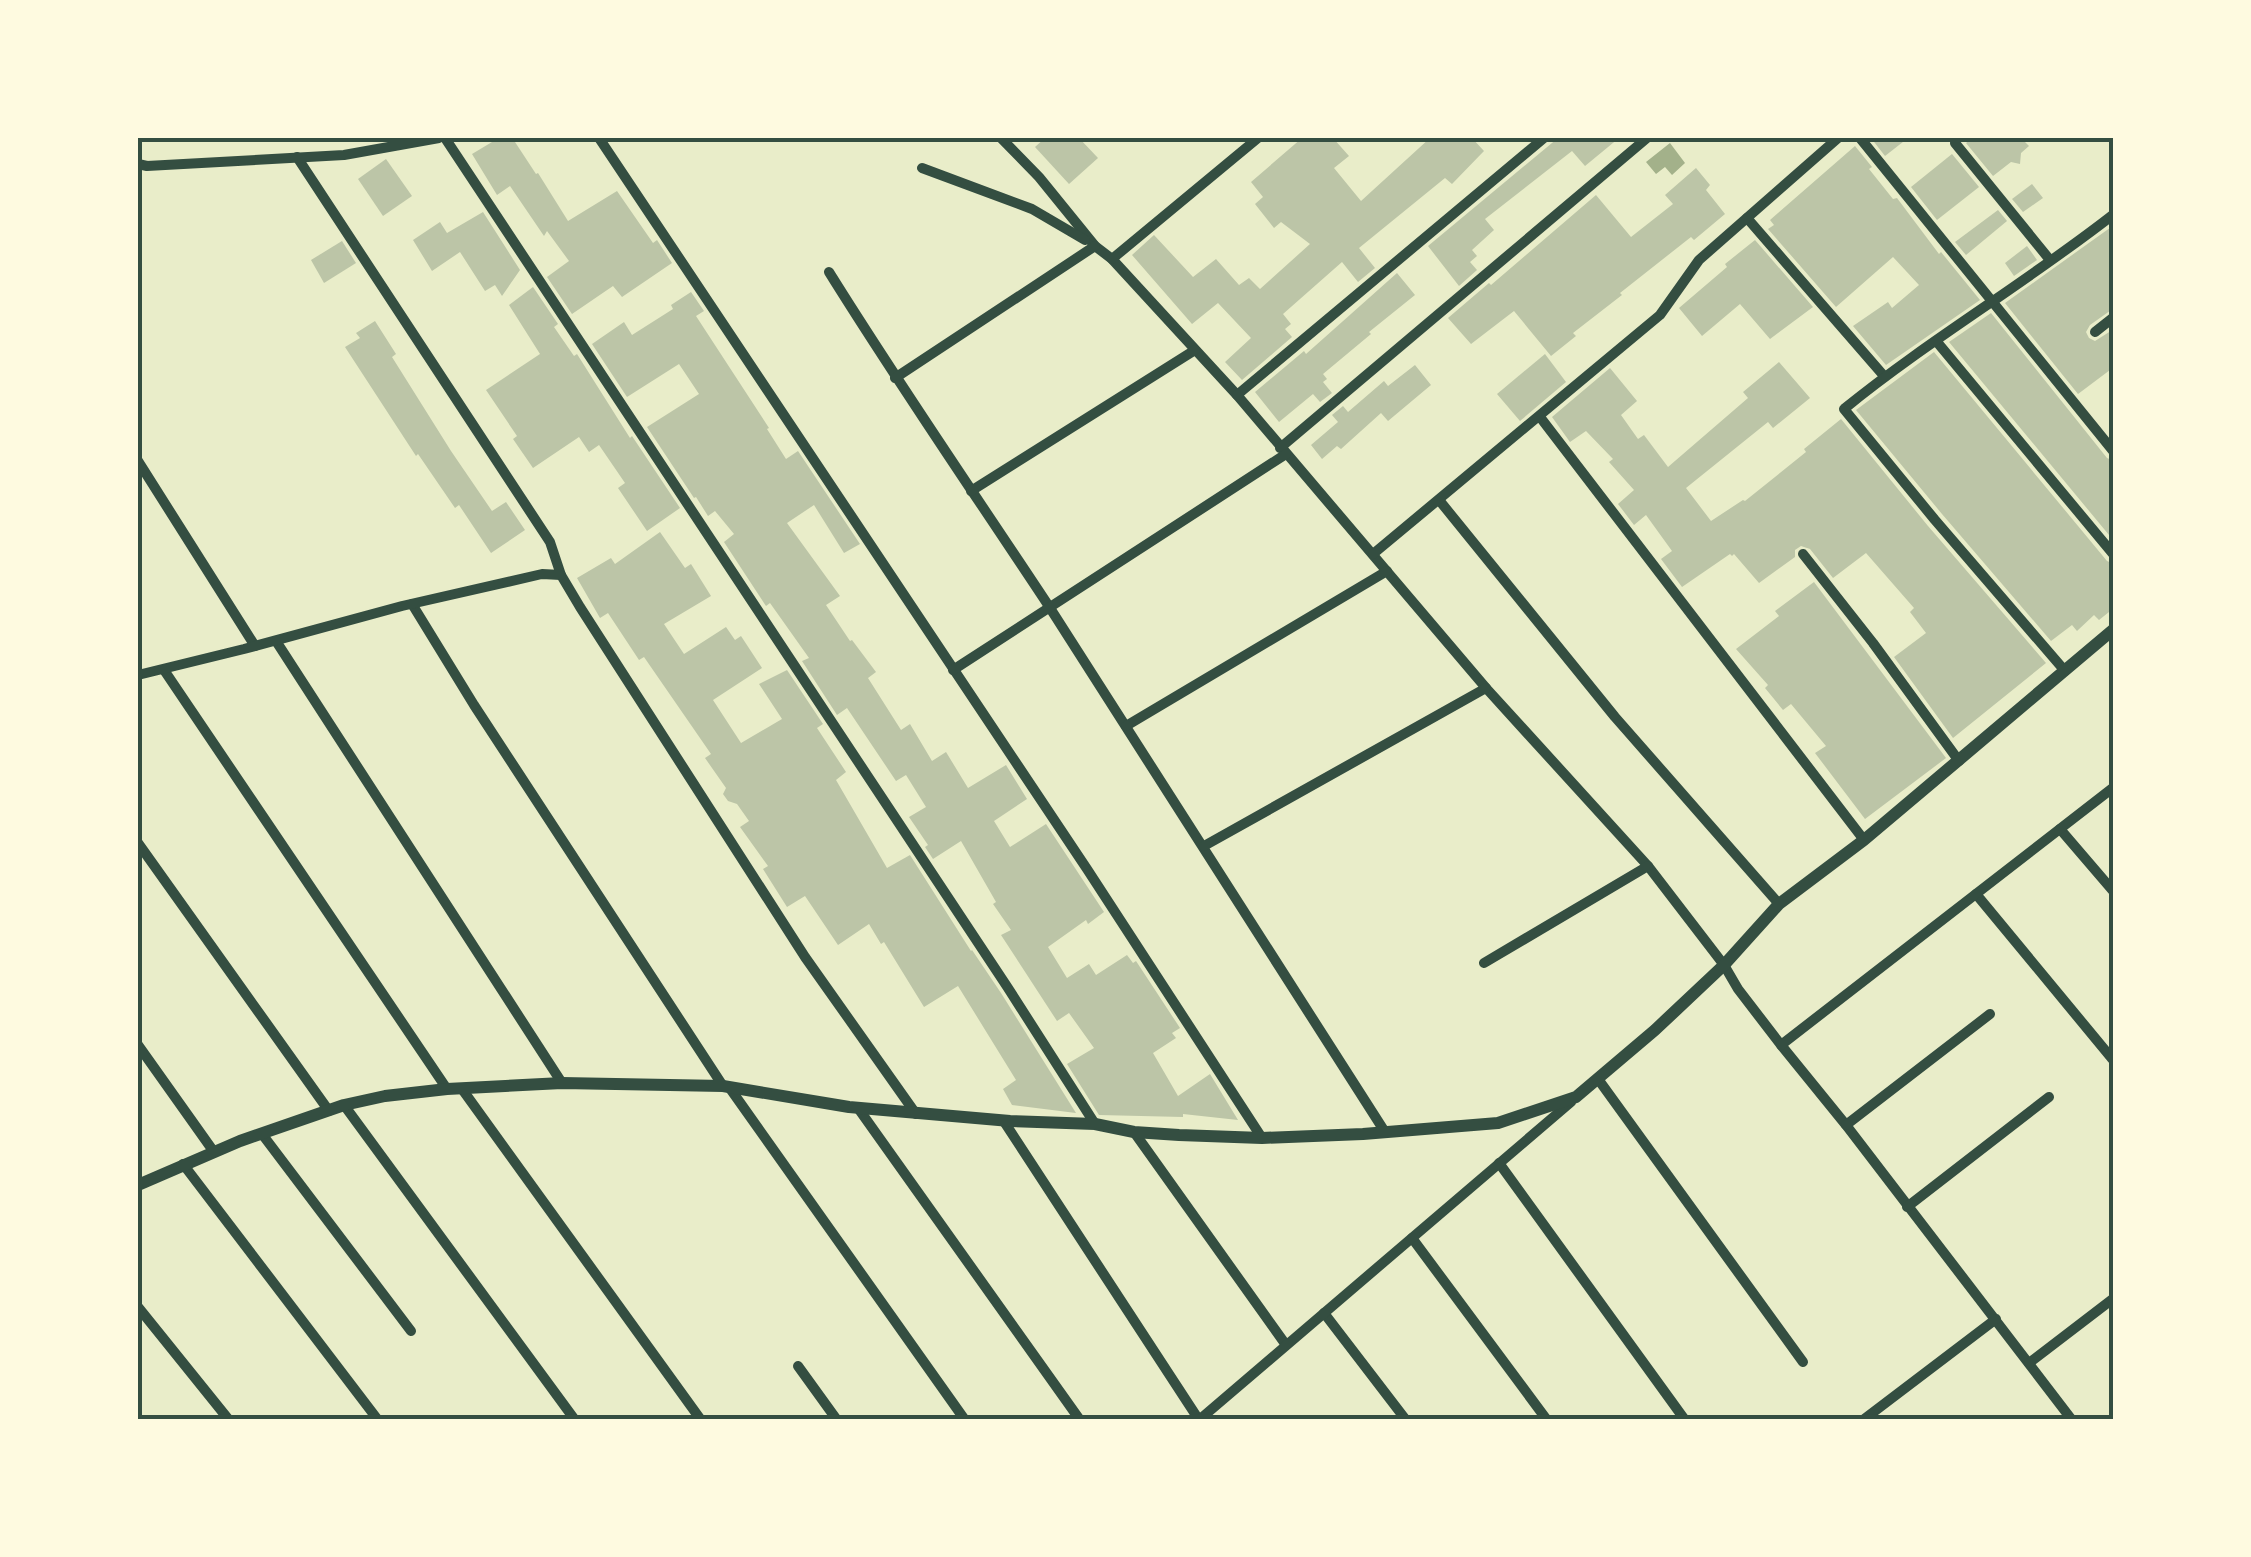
<svg xmlns="http://www.w3.org/2000/svg" width="2251" height="1557" font-family="'Varela Round',sans-serif">
<style>
.water{fill:#a3b18a}
.building{fill:#bcc5a7}
.lines{fill:none;stroke-linecap:round;stroke-linejoin:round}
.minor{stroke:#344e41;stroke-width:10}
.tertiary{stroke:#344e41;stroke-width:12}
.neatline{fill:none;stroke:#344e41;stroke-width:4}
</style>
<rect width="100%" height="100%" fill="#e9edc9"/>
<polygon class="water" points="1670,143 1685,163 1672,175 1665,167 1656,174 1646,162"/>
<g class="building">
<polygon points="1045,138 1079,138 1098,158 1069,184 1035,147"/>
<polygon points="1302,138 1333,138 1349,156 1334,168 1361,201 1430,138 1472,138 1484,151 1452,184 1445,178 1359,248 1375,268 1358,282 1342,262 1283,314 1291,324 1285,329 1292,337 1242,380 1225,362 1251,338 1218,303 1192,324 1132,255 1154,235 1193,277 1216,259 1239,285 1249,278 1260,289 1310,244 1281,222 1274,228 1255,204 1263,197 1251,182"/>
<polygon points="1558,138 1619,138 1585,166 1572,151 1485,219 1494,230 1472,250 1477,256 1470,262 1477,270 1459,286 1428,246"/>
<polygon points="1871,138 1908,138 1885,156"/>
<polygon points="1972,138 2021,138 2029,146 2021,153 2020,164 2011,162 1993,176 1966,143"/>
<polygon points="492,142 515,142 536,174 538,173 568,221 617,191 653,243 657,240 672,263 622,297 613,286 572,314 547,277 569,261 547,231 544,236 510,186 497,195 472,154"/>
<polygon points="1855,146 1872,167 1869,169 1893,199 1897,198 1939,254 1941,252 1980,300 1886,365 1853,326 1888,302 1892,308 1919,285 1893,257 1836,307 1768,229 1774,225 1770,220"/>
<polygon points="1952,154 1979,187 1937,220 1911,187"/>
<polygon points="386,159 412,196 383,216 358,179"/>
<polygon points="1696,168 1710,185 1706,190 1725,214 1694,240 1691,237 1620,293 1622,295 1573,333 1576,336 1551,356 1514,311 1471,344 1448,318 1489,283 1491,285 1596,195 1631,237 1673,204 1665,195"/>
<polygon points="2032,184 2043,198 2023,212 2012,199"/>
<polygon points="1998,210 2007,221 1966,255 1955,242"/>
<polygon points="483,212 520,270 502,296 495,285 485,291 460,252 432,271 413,240 440,222 447,233"/>
<polygon points="2114,225 2114,308 2090,325 2086,332 2089,338 2095,341 2114,329 2114,367 2078,394 2005,303"/>
<polygon points="1755,240 1813,307 1770,339 1740,304 1702,336 1679,308 1727,267 1725,264"/>
<polygon points="342,241 356,263 324,283 311,260"/>
<polygon points="2027,246 2037,260 2014,276 2005,263"/>
<polygon points="1397,273 1415,295 1369,332 1371,334 1323,374 1327,379 1323,382 1332,393 1320,402 1313,394 1279,422 1255,392 1304,351 1306,354"/>
<polygon points="533,287 558,324 554,327 574,356 577,354 630,438 632,436 680,508 647,531 618,488 625,483 599,445 589,452 579,437 533,468 513,439 517,436 486,390 540,354 509,305"/>
<polygon points="691,292 704,311 696,316 769,428 767,429 786,459 798,451 860,544 844,553 814,505 787,523 840,596 826,605 850,641 852,640 876,672 868,678 901,730 910,724 932,761 946,752 968,788 1006,765 1027,799 994,821 1010,847 1046,824 1104,912 1088,924 1086,920 1048,947 1067,978 1089,964 1096,975 1127,955 1133,963 1136,961 1180,1028 1172,1033 1176,1038 1153,1053 1178,1096 1210,1074 1238,1120 1183,1114 1183,1117 1099,1115 1067,1064 1094,1048 1069,1013 1057,1021 1001,935 1011,930 993,904 996,902 961,841 933,859 925,847 928,845 909,817 926,807 906,775 896,781 847,708 837,715 802,661 809,658 770,603 766,606 724,542 734,534 715,511 708,516 696,497 694,498 647,427 699,394 679,364 627,397 592,344 624,322 632,335 673,309 671,305"/>
<polygon points="1991,313 2107,458 2114,461 2114,541 1949,342"/>
<polygon points="375,321 396,354 392,357 451,451 492,511 506,502 525,530 491,553 459,505 455,508 418,454 416,456 345,347 360,338 356,333"/>
<polygon points="1934,352 2107,561 2114,564 2114,608 2099,620 2094,615 2077,631 2072,625 2051,641 1942,514 1856,410"/>
<polygon points="1545,354 1566,382 1520,421 1497,394"/>
<polygon points="1779,362 1810,398 1773,428 1768,422 1686,488 1711,521 1743,500 1745,501 1806,452 1804,449 1841,419 1928,526 2046,663 1953,738 1894,657 1926,633 1910,612 1914,608 1866,553 1833,578 1810,549 1801,546 1795,550 1795,557 1759,583 1734,554 1732,556 1730,554 1682,587 1661,559 1672,551 1646,515 1634,525 1618,504 1634,490 1609,462 1613,459 1586,431 1570,442 1552,417 1610,368 1637,401 1621,415 1638,439 1644,435 1668,467 1748,398 1743,392"/>
<polygon points="1415,365 1431,385 1388,421 1381,413 1341,449 1337,446 1322,459 1311,445 1338,422 1332,415 1343,406 1348,412 1384,381 1388,386"/>
<polygon points="660,532 685,568 691,564 711,596 664,624 684,654 726,627 735,640 741,636 762,668 713,700 741,743 782,719 759,684 787,670 823,724 817,728 846,772 836,780 887,868 910,855 971,951 972,950 1001,993 1076,1113 1012,1105 1003,1089 1016,1080 958,986 924,1007 884,942 881,944 869,924 838,945 805,896 787,907 763,869 768,866 740,827 749,821 737,804 728,801 723,794 726,788 705,758 711,754 644,657 639,660 608,613 600,618 577,578 611,558 615,564"/>
<polygon points="1814,582 1946,758 1865,819 1815,753 1826,746 1791,704 1783,710 1765,688 1768,685 1736,649 1779,616 1775,611"/>
</g>
<g class="lines">
<g class="minor">
<polyline points="445,138 1008,988 1095,1124"/>
<polyline points="599,138 1087,869 1262,1138"/>
<polyline points="1001,138 1039,177 1095,246 1112,259 1237,395 1486,688 1648,866 1724,965 1738,989 1781,1045 1846,1125 2072,1420"/>
<polyline points="1860,138 2114,452"/>
<polyline points="1955,143 2050,260"/>
<polyline points="297,157 550,542 561,575 580,607 805,957 916,1114"/>
<polyline points="138,164 147,166 344,155 439,138"/>
<polyline points="922,168 1032,209 1085,240"/>
<polyline points="1747,218 1884,376"/>
<polyline points="1112,259 1258,138"/>
<path d="M829 272C900 386 976 496 1050 608 1163 782 1274 957 1385 1132"/>
<polyline points="2095,332 2114,317"/>
<polyline points="1937,342 2114,555"/>
<polyline points="895,378 1095,246"/>
<polyline points="1237,395 1544,138"/>
<polyline points="1540,417 1864,840"/>
<polyline points="1280,448 1647,138"/>
<polyline points="138,461 255,646"/>
<polyline points="971,491 1195,350"/>
<polyline points="1439,500 1615,717 1779,904"/>
<polyline points="1373,554 1660,315 1699,260 1838,138"/>
<polyline points="1803,554 1873,643 1959,761"/>
<polyline points="412,604 474,705 723,1086"/>
<polyline points="276,641 562,1083"/>
<polyline points="164,670 447,1089"/>
<polyline points="953,670 1286,454"/>
<path d="M2065 671 1935 520 1844 409C1930 339 2026 283 2114 214"/>
<polyline points="138,675 244,649 402,606 542,574 561,575"/>
<polyline points="1126,726 1387,571"/>
<polyline points="2060,829 2114,892"/>
<polyline points="138,843 329,1111"/>
<polyline points="1204,846 1486,688"/>
<polyline points="1976,894 2114,1061"/>
<polyline points="1484,963 1648,866"/>
<polyline points="138,1045 214,1152"/>
<polyline points="1781,1045 2114,787"/>
<polyline points="1598,1079 1803,1362"/>
<polyline points="729,1087 965,1420"/>
<polyline points="462,1089 701,1420"/>
<polyline points="344,1105 575,1420"/>
<polyline points="858,1108 1080,1420"/>
<polyline points="1003,1120 1199,1420"/>
<polyline points="1846,1125 1990,1014"/>
<polyline points="1134,1132 1286,1345"/>
<polyline points="262,1134 411,1331"/>
<polyline points="1499,1163 1685,1420"/>
<polyline points="183,1164 378,1420"/>
<polyline points="1907,1207 2049,1097"/>
<polyline points="1412,1238 1547,1420"/>
<polyline points="138,1307 229,1420"/>
<polyline points="1324,1313 1406,1420"/>
<polyline points="2029,1363 2114,1298"/>
<polyline points="798,1366 837,1420"/>
<polyline points="1199,1420 1571,1102"/>
<polyline points="1863,1420 1996,1319"/>
</g>
<polyline class="tertiary" points="138,1185 240,1141 344,1105 385,1096 447,1089 562,1083 723,1086 849,1107 1010,1121 1095,1124 1134,1132 1179,1135 1262,1138 1363,1134 1498,1123 1576,1097 1655,1030 1724,965 1779,904 1864,840 2114,629"/>
</g>
<rect width="2251" height="1557" fill="none" stroke="#fefae0" stroke-width="280"/>
<rect x="140" y="140" width="1971" height="1277" class="neatline"/>
</svg>
